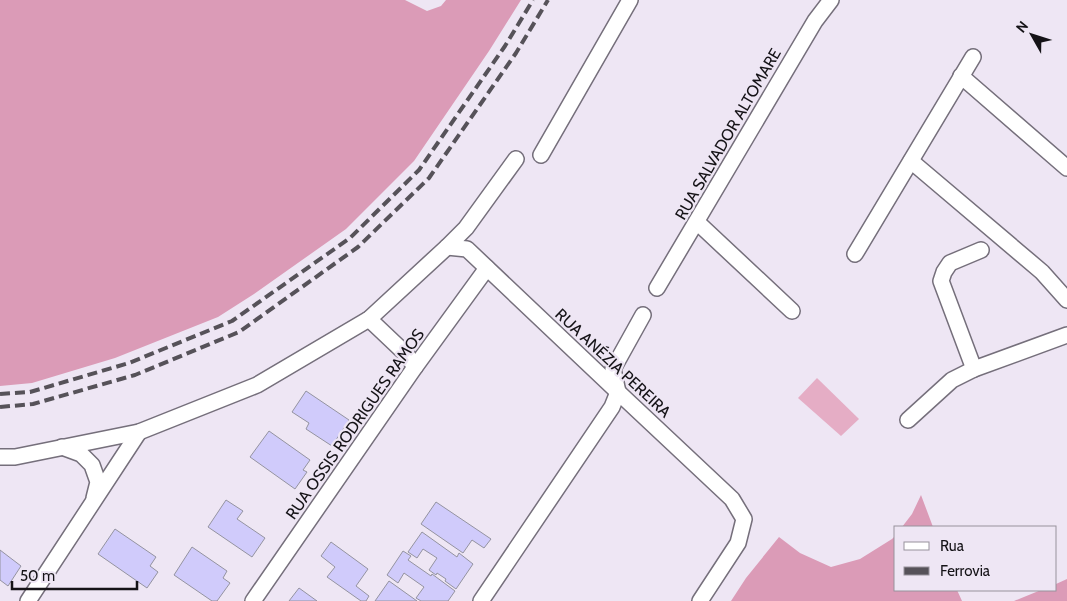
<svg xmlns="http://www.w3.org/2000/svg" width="1067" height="601" font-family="Cabin,sans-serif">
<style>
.green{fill:#e5adc5}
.forest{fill:#db9bb7}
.building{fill:#d0cbfb;stroke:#9493a0}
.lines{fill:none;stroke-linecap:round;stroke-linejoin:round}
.street-casing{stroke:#756f7b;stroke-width:18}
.street{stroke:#fff;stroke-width:15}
.rail{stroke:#565259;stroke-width:4;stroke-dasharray:10 5;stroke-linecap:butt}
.labels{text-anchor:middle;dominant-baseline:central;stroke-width:4.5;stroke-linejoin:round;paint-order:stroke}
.street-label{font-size:16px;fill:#151317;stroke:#eee6f4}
</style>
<rect width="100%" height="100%" fill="#eee6f4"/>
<polygon class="green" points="817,378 859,419 841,436 798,398"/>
<g class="forest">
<polygon points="0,0 405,0 427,11 441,6 446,0 521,0 489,51 414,161 346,229 254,294 218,317 115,358 32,383 0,386"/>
<polygon points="921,495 933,527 902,527 912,514"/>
<polygon points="896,535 896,590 957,590 962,601 731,601 746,578 779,537 800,553 831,567 860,559 892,539"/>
<polygon points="1067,579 1067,601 1014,601 1041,590 1056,590 1056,584"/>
</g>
<g class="building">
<polygon points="306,391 349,420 332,446 306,429 309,423 292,412"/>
<polygon points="269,431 310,460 303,470 307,472 295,489 250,457"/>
<polygon points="226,500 243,511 237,519 265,538 252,557 208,527"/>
<polygon points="436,502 491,539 484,548 472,540 463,553 421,524"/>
<polygon points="115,529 156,557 150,566 158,572 147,588 98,554"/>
<polygon points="422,532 457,557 459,553 473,564 456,589 445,581 446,579 437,573 436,575 429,570 437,558 423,549 417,558 408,552"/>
<polygon points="331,542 368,569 356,586 369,596 366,601 361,601 327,577 335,567 321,556"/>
<polygon points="192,547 227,571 223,578 230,583 217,601 212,601 174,575"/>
<polygon points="0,550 21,566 8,586 0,580"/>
<polygon points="403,551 411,556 408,560 431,576 432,574 455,591 448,601 421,601 416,598 424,587 404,573 398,583 387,575"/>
<polygon points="389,581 417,601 375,601"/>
<polygon points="299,588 317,601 289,601"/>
</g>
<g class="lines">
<defs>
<g id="street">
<polyline points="961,76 1067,168"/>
<polyline points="541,155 630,0"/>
<polyline points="911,161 1042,272 1067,300"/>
<polyline points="697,222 792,311"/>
<polyline points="447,247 467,249 618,392 732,499 744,519 738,543 700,601"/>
<polyline points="855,254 973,57"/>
<polyline points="657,288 815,21 831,0"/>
<polyline points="369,319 407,355 415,367"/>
<polyline points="974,369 941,281 944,272 950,263 981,250"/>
<polyline points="908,420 952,380 974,369 1067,335"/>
<polyline points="62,447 81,454 92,465 98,482 94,498"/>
<polyline points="0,457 15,457 139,432 257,385 369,319 447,247 466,228 516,159"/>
<polyline points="28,601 139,432"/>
<polyline points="253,601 415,367 487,268"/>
<polyline points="481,601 612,407 618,392 613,369 643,315"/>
</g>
</defs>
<use href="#street" class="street-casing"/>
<use href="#street" class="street"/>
<g class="rail">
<polyline points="0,394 30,392 129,363 232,321 350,238 419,170 505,46 533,0"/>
<polyline points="0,407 33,404 135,375 239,332 358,247 429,178 516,53 548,0"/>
</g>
</g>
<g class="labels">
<g class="street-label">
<text transform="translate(728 134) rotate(-60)">RUA SALVADOR ALTOMARE</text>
<text transform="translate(613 363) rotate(43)">RUA ANÉZIA PEREIRA</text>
<text transform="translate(355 424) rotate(-55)">RUA OSSIS RODRIGUES RAMOS</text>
</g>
</g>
<rect x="894" y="526" width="162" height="65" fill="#eee6f4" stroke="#97929c"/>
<rect x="904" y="542" width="25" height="8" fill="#ffffff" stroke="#97929c"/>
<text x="940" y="551" font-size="15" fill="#151317">Rua</text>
<rect x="904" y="567" width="25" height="8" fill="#565259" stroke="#97929c"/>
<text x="940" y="576" font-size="15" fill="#151317">Ferrovia</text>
<g transform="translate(1032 35) rotate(309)" stroke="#eee6f4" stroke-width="4" paint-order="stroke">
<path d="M0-4L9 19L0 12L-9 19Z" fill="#151317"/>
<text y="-8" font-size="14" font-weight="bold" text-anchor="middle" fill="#151317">N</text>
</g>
<path d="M12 581v8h125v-8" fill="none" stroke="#151317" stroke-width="2.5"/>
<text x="20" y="581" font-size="15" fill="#151317" stroke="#eee6f4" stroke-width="4" paint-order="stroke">50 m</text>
</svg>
